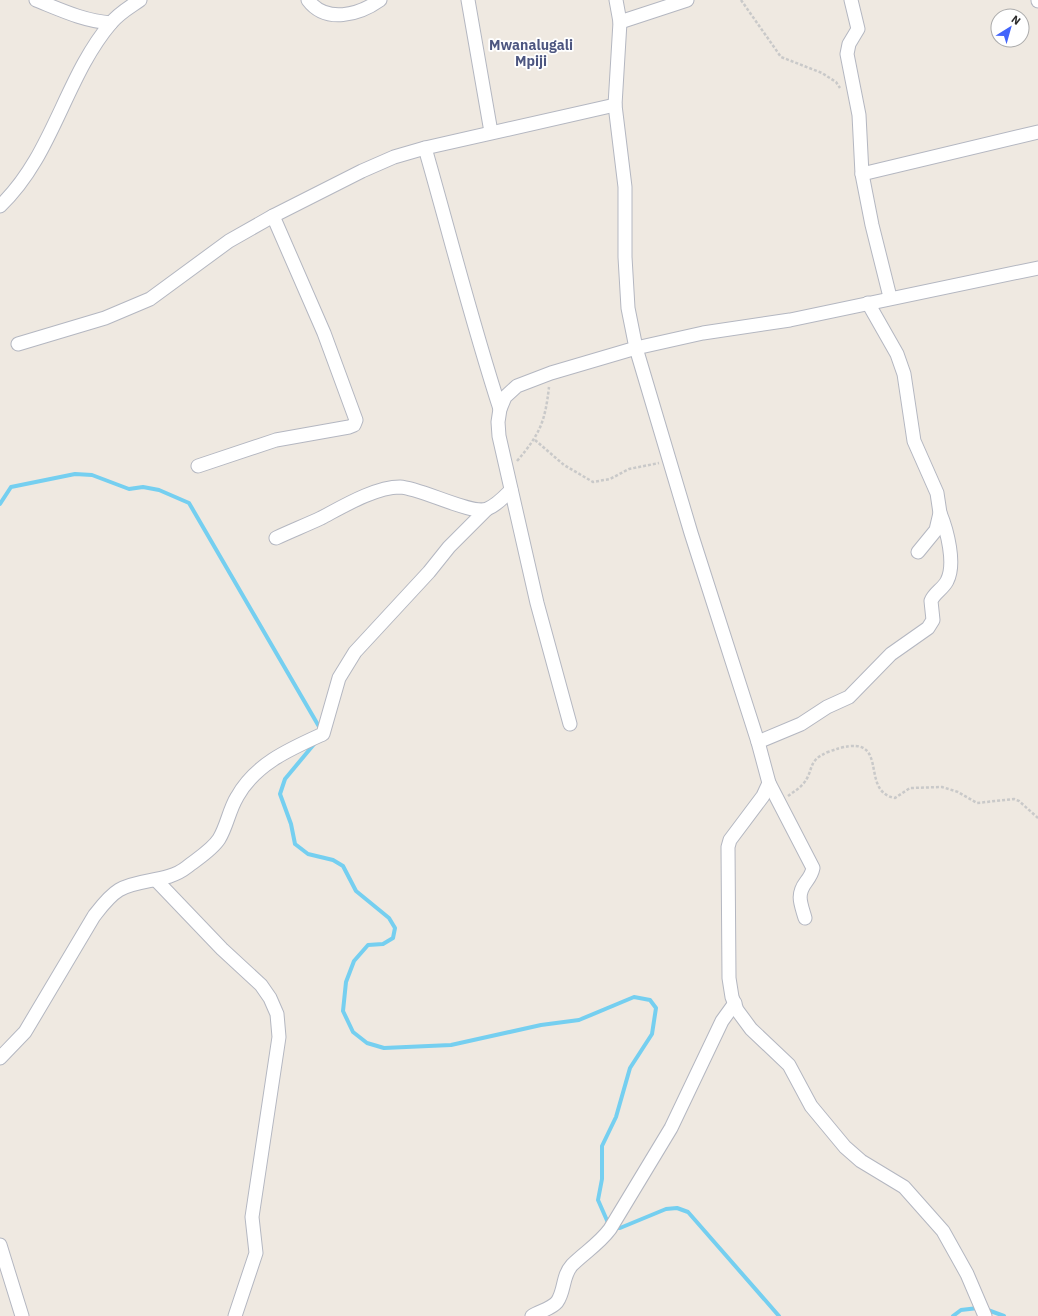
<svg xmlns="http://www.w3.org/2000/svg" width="1038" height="1316" font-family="'IBM Plex Sans',sans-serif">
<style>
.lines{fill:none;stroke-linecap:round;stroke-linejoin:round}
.stream{stroke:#75cff0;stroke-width:4}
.minor-casing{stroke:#b4b7c1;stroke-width:15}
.path{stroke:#c9c9c9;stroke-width:2.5;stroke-dasharray:3 2;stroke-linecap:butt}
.minor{stroke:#fff;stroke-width:13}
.labels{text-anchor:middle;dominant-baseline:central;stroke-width:3.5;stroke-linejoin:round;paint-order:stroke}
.quarter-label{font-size:14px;font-weight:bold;fill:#4d5680;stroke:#fff}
</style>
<rect width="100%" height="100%" fill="#efe9e1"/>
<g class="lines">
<g class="stream">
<polyline points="0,504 11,487 75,474 92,475 129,489 143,487 159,490 189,503 321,730"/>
<polyline points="315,743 285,779 280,794 291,824 295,844 308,854 333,860 343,866 356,891 389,918 395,928 393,938 383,944 368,945 354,961 346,982 343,1011 353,1032 367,1043 384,1048 451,1045 541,1025 579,1020 634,997 650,1000 656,1008 652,1034 630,1068 616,1117 602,1146 602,1179 598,1200 609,1225"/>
<polyline points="613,1228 620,1228 666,1209 677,1208 688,1212 779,1316"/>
<polyline points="985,1309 1004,1316"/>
<polyline points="953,1316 961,1310 978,1308"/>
</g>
<defs>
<g id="minor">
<path d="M36 0C61 10 84 21 111 23"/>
<path d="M308 0C326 24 359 15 380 0"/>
<polyline points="468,0 491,132"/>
<polyline points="616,0 620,22 615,105 625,187 625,257 628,308 636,348 691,533 758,742 769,783 763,796 730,840 728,847 729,978 732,997 737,1010 751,1029 789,1065 811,1106 845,1147 861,1161 904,1187 943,1231 967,1274 985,1316"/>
<polyline points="851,0 858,29 849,44 847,54 859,115 862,174 872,225 890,297"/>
<polyline points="1038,0 1038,1"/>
<polyline points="620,22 687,0"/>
<path d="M425 148C450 235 472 323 500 409"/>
<polyline points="862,174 1038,132"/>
<path d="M0 206C53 156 65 77 111 23 119 13 130 7 140 0"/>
<polyline points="868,303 897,354 904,374 914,441 937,493 940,513 936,530 918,552"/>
<polyline points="18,344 105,318 150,299 229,241 273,216 362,171 394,157 425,148 615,105"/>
<polyline points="198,466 276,440 349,427 354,425 356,420 324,333 273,216"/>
<path d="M276 538C291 531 306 525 321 518 342 507 375 487 400 487 421 488 471 515 487 509 497 505 504 497 511 490"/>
<polyline points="570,724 537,603 499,436 498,422 500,409 505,397 517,386 551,373 636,348 703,333 790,320 1038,268"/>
<path d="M758 742 801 724 827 707 849 697 891 654 928 628 933 620 931 601C934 593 943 589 947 581 956 564 947 530 940 513"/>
<path d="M769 783 813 868C812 874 809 878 806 882 796 895 801 904 805 918"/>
<polyline points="156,880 222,949 261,985 270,998 277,1014 279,1037 252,1217 256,1253 235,1316"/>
<path d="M0 1058 25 1032 94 916C101 907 109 896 119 890 140 878 167 883 187 867 197 859 212 850 219 839 227 826 229 810 237 797 255 764 290 749 323 734L339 678 355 652 429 572 449 547 486 510"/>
<polyline points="0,1245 22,1316"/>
<path d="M532 1316C540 1311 551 1309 557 1302 565 1291 562 1276 572 1265 585 1252 599 1244 610 1229L671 1128 722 1021 735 1003"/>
</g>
</defs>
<use href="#minor" class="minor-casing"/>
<g class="path">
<polyline points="741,0 781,57 822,73 836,82 840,88"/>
<polyline points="535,440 564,465 593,482 610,479 629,469 659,463"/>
<path d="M517 461C540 434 545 422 549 387"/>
<path d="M788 796C793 792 799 789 803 784 815 770 806 761 828 752 896 726 856 791 895 798L910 788 942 787 958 792 977 803 1014 799 1019 801 1038 818"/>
</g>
<use href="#minor" class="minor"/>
</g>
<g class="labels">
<g class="quarter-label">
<text x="531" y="45">Mwanalugali<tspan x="531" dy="16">Mpiji</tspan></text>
</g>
</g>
<g transform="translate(1010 28) rotate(37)"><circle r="19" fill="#ffffff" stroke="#ababab"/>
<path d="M0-3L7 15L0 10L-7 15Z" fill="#4264fb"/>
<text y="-6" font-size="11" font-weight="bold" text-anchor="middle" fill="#2e2e2e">N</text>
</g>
</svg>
